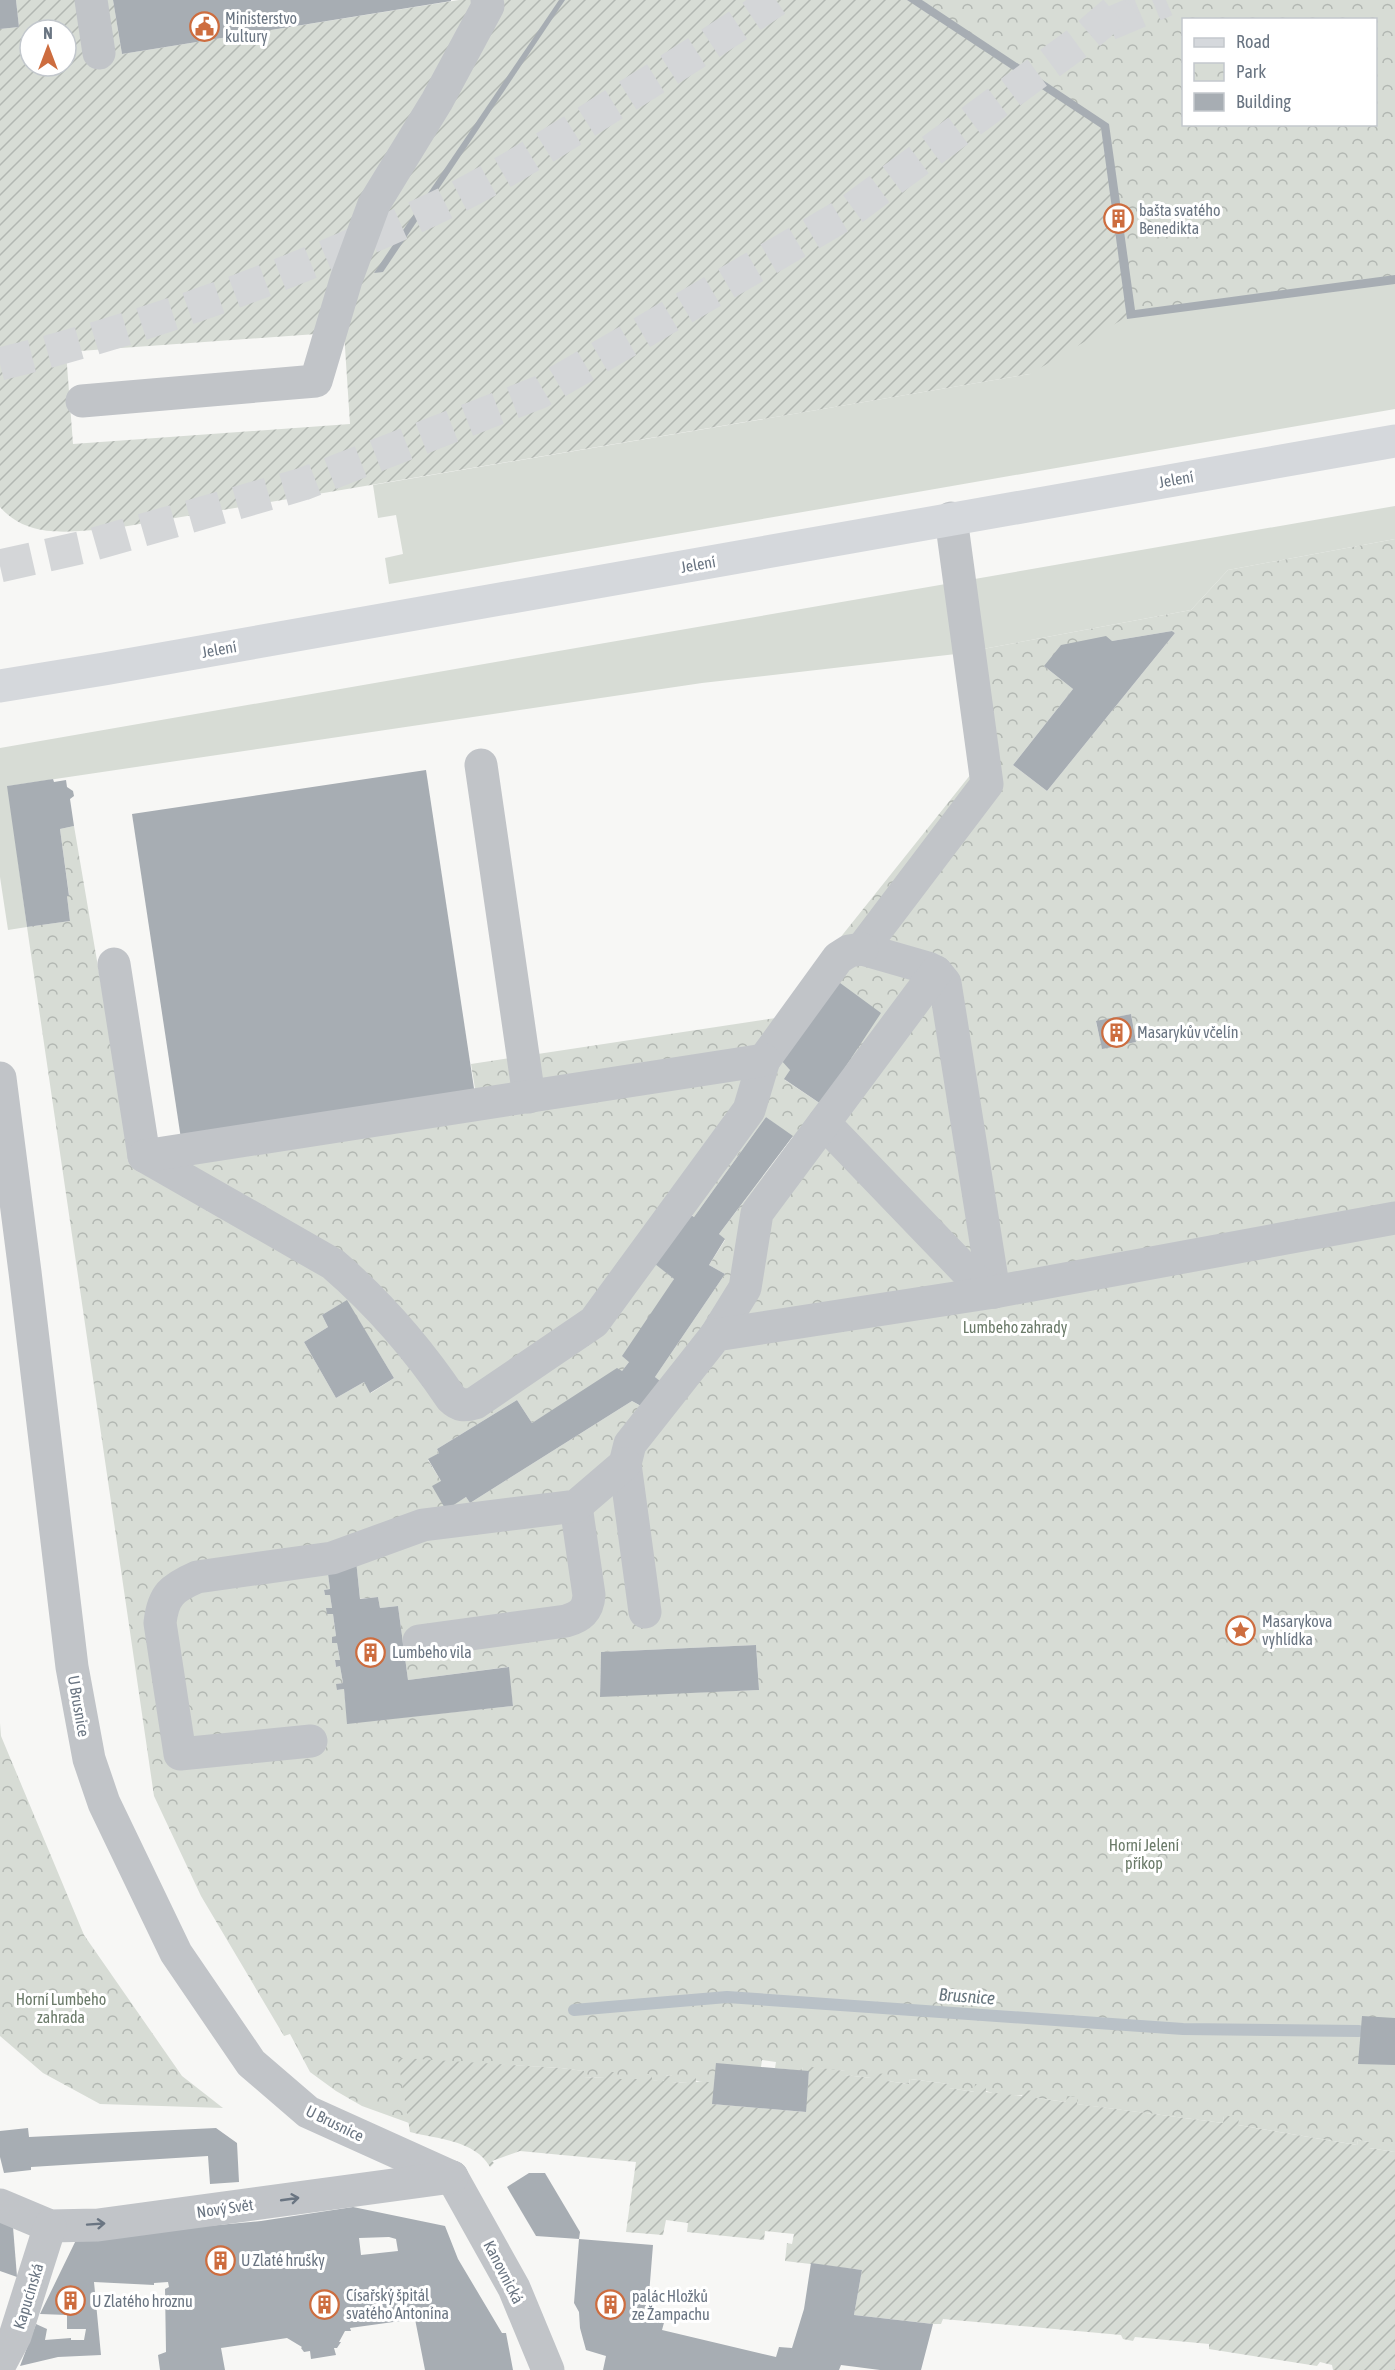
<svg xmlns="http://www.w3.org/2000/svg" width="1395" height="2370" font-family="'Asap Condensed',sans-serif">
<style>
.grass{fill:#d7dcd5;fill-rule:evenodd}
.park{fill:url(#park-crowns);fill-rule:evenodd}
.garden{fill:url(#garden-furrows);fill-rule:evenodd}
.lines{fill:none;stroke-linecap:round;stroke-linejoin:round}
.stream{stroke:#b9c1c7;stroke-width:12}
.building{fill:#a7adb3;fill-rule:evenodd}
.highway-tunnel{stroke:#d4d6d8;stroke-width:33;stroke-dasharray:33 16;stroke-linecap:butt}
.minor{stroke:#c1c4c8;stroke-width:33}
.major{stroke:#d5d8dc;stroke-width:33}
.oneway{stroke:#6a7582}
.labels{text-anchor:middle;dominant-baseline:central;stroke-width:6;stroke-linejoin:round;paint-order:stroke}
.poi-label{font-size:16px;fill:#6a7582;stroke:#fff;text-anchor:start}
.street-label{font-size:16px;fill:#6a7582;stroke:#fff}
.park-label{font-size:16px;fill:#6a7a68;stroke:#fff}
.water-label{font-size:18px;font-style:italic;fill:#66757e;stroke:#fff}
</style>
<defs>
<pattern id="park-crowns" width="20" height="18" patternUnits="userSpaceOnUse" patternTransform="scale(1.5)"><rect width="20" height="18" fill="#d7dcd5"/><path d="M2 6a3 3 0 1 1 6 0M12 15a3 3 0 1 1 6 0" fill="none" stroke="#b2b7b2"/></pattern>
<pattern id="garden-furrows" width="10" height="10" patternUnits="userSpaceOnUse" patternTransform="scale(1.5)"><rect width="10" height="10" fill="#d7dcd5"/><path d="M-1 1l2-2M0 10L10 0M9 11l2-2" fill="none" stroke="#b2b7b2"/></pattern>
</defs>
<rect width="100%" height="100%" fill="#f7f7f5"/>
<g class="grass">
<path d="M1162 0H1395V409L389 584 385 558 403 554 396 515 378 518 373 485 1030 374ZM1184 20H1376V124H1184Z"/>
<polygon points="1395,506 1395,539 1228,570 1191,610 956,654 702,683 8,786 27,927 8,930 0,877 0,748"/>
</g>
<g class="park">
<path d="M922 0H1395V279L1130 315ZM1184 20H1376V124H1184Z"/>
<path d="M1395 539V2152L1369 2148V2142L1358 2140 1357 2145 1238 2125 1224 2116 1223 2123 1076 2104 1077 2097 1067 2102 1035 2098 1036 2092C1017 2098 992 2097 975 2085V2092L948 2088 949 2084 910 2079 909 2084 887 2081V2074L871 2078 844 2075 845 2071 803 2067 802 2071 775 2068 776 2062 762 2060 761 2067C740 2074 708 2092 688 2076V2083L671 2082 672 2076 666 2075 665 2082 652 2080V2074L645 2080 617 2079 616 2072 605 2078 584 2077 583 2071 561 2068 399 2059 409 2123 362 2106 336 2091 310 2072 290 2034 284 2036 201 1896 154 1796 27 927 70 921 67 896 69 895 60 829 74 826 132 1166 479 1113 471 1064 776 1018 971 774 956 654 1191 610 1228 570ZM1172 631 1175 633 1047 791 1013 765 1073 689 1044 666 1112 641ZM1131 1014 1136 1042 1102 1048 1096 1022ZM790 1070 821 1104 785 1080ZM766 1117 793 1137 719 1234 725 1240 709 1265 725 1274 655 1377 665 1386 647 1410 632 1401 470 1503 466 1497 446 1509 441 1481 428 1460 439 1453 437 1449 517 1400 532 1423 622 1371 629 1362 674 1279 656 1264 692 1215 694 1217ZM347 1301 394 1378 371 1393 364 1382 336 1398 304 1342 328 1327 322 1315ZM356 1561 360 1598 357 1599 378 1597 380 1608 398 1606 408 1680 508 1667 513 1706 348 1723 344 1689 337 1690V1684L343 1683 340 1666 336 1667 335 1661 340 1660 337 1643H333L332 1638 336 1636 333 1614 327 1608H332L330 1595H325L324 1590 330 1589 328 1574ZM756 1645 759 1690 600 1696 601 1652Z"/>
<polygon points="0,1723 1,1736 84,1935 182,2076 223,2108 100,2104 43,2073 0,2036"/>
</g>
<g class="garden">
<path d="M16 0H113L122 54 459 0H922L1106 127 1130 315 1030 374 110 529C71 531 29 540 0 507V29L19 27ZM30 30H66V66H30ZM344 332 350 424 73 444 66 352Z"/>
<path d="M402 2058 561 2068 584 2071V2077L605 2078 606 2072H617V2079H645V2074H652V2080L664 2081 665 2075 672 2076V2082L687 2083 688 2075 696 2076V2082H715L713 2104 805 2112 809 2072 802 2071 803 2066 845 2071V2075L871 2078 872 2073 887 2074V2081L909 2084 910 2079 949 2084V2088L974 2092 975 2084 986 2086V2092L1022 2096 1024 2090 1036 2091V2098L1066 2102 1067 2096 1077 2097V2104L1223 2123 1224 2115 1239 2118 1238 2125 1357 2145 1358 2140 1369 2142V2148L1395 2152V2370H1333L1332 2365 1320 2362 1317 2366 1209 2349V2344L1135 2337 1133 2341 1123 2339 1121 2335 943 2319 941 2324H933L854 2315 862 2270 785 2261 787 2243 792 2244 794 2234 765 2231 764 2240 687 2232 688 2223 666 2220 663 2235 626 2232 636 2162 520 2151 492 2161 494 2163 490 2167C475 2140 437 2139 410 2132L398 2059Z"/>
</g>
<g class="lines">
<polyline class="stream" points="574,2010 727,1997 1183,2029 1359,2031"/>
</g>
<g class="building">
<polygon points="0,0 16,0 19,27 0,29"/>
<polygon points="113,0 451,0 451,1 122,54"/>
<polygon points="559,0 565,0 383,272 374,273"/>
<polygon points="907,0 922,0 1109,124 1135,310 1395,275 1395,284 1127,319 1101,128"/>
<polygon points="1172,631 1175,633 1047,791 1013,765 1073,689 1044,666 1061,645 1106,636 1112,641"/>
<polygon points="426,770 475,1095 181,1139 132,814"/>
<polygon points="53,779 54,782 66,780 67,787 73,791 74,796 70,799 74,826 60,829 69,896 67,896 70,921 27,927 7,786"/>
<polygon points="836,980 881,1013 821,1104 784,1079 790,1070 780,1059"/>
<polygon points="1131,1014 1136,1042 1102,1049 1096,1021"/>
<polygon points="766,1117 793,1136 719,1234 725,1239 709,1265 725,1274 655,1377 665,1385 648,1410 632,1401 470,1503 466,1497 446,1510 432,1486 441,1481 428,1459 439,1453 437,1449 517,1400 532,1423 617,1368 622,1371 629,1362 622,1356 674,1279 655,1264 691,1215 694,1217"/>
<polygon points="347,1300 394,1378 370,1393 364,1382 336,1398 304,1342 328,1327 322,1315"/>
<polygon points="356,1560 360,1599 378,1597 380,1608 398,1606 408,1680 509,1667 513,1706 347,1724 344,1689 337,1690 336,1684 343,1683 340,1666 336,1667 335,1660 340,1660 337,1643 332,1643 332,1637 336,1636 333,1614 327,1614 326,1608 332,1608 330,1595 325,1595 324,1590 330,1589 328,1574"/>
<polygon points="756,1645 759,1690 600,1697 601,1652"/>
<polygon points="1362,2016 1395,2018 1395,2065 1358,2064"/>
<polygon points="716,2063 809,2071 806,2112 712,2104"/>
<polygon points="28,2128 29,2137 216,2128 237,2143 239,2182 210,2184 208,2156 31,2167 31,2170 4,2173 0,2157 0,2131"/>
<polygon points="529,2173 545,2173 580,2232 579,2239 536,2236 507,2187"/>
<path d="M353 2207 445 2226 458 2259 502 2333H506L513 2370H425L415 2319 350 2328 351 2331H345L339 2342H341L337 2348H334L336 2355 311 2359 310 2351 304 2352 301 2348 302 2347 287 2338 221 2348 225 2370H160L158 2355 166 2352 165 2289 169 2287 168 2282 154 2283V2285L94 2282 101 2355 58 2357 20 2366 36 2324 47 2329 45 2340 71 2338V2340H84L86 2329H67V2315L40 2314 77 2238 261 2221ZM389 2237 396 2239 398 2251 361 2255 359 2238Z"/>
<polygon points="0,2221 13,2227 17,2277 0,2271"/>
<polygon points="579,2239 653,2245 648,2307 661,2311 665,2319 662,2330 776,2357 779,2347 792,2348 804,2309 811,2263 862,2270 854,2315 933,2324 921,2370 880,2370 841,2365 839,2370 603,2370 606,2356 586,2350 580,2328 579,2312 574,2303"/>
</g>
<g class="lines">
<g class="highway-tunnel">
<polyline points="1109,24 1166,0"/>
<path d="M0 364C148 328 293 274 431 210 493 181 551 144 608 108 665 73 721 37 776 0"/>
<polyline points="0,566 84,547 303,484 540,392 847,213 1084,38 1128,0"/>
</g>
<g class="minor">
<polyline points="91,0 99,53"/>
<polyline points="82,401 316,381 346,280 374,204 437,101 488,6 487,0"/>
<polyline points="951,518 987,784 862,949 928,968 936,972 945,983 994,1292"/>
<polyline points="481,765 529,1097"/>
<path d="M114 964 144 1156 333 1264C378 1303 418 1349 451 1398 459 1406 465 1406 475 1403L594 1322 749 1110 764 1060 838 958 849 951 862 949"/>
<polyline points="0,1078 25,1272 72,1667 89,1759 104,1803 176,1953 251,2063 308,2112 452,2177"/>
<polyline points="824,1123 974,1279 994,1292"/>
<polyline points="144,1156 764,1060"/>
<polyline points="716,1335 745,1288 757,1213 936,972"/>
<polyline points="645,1612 625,1464 630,1444 716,1335 994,1292 1395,1218"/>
<path d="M419 1641 566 1621C580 1617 588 1611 589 1595L576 1506"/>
<path d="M311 1741 180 1754 160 1623C163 1595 172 1588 197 1577L332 1558 423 1525 576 1506 625 1464"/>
<polyline points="452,2177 514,2288 548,2370"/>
<polyline points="0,2205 50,2226 98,2225 452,2177"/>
<polyline points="0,2364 15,2336 50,2226"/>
</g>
<polyline class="major" points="0,686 104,669 1395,441"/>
</g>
<defs><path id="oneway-shaft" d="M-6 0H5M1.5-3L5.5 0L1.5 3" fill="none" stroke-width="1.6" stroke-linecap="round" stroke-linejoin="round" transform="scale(1.5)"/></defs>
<g class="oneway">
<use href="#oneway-shaft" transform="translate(290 2199) rotate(-8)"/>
<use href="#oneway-shaft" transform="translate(96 2224) rotate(-4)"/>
</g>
<defs>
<symbol id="civic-ring" viewBox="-11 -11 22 22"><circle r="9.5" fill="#fff" stroke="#cd6d3f" stroke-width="1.5"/><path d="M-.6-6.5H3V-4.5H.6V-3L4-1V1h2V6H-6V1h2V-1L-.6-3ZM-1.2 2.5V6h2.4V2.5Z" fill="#cd6d3f"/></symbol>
<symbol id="building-ring" viewBox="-11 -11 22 22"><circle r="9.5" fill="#fff" stroke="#cd6d3f" stroke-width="1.5"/><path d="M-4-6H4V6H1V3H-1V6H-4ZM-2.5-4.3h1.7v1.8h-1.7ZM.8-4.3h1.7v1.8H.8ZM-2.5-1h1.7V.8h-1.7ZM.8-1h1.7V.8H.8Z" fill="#cd6d3f"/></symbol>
<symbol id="sight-ring" viewBox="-11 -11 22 22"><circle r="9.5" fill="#fff" stroke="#cd6d3f" stroke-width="1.5"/><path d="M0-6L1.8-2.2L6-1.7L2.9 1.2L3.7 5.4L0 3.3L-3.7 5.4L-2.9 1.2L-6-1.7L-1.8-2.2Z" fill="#cd6d3f"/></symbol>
</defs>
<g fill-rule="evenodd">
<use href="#civic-ring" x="188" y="10" width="33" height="33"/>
<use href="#building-ring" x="1102" y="202" width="33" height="33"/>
<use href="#building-ring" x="1100" y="1016" width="33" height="33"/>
<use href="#sight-ring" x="1224" y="1614" width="33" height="33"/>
<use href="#building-ring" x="354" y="1636" width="33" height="33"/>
<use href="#building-ring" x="204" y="2244" width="33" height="33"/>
<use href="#building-ring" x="54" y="2284" width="33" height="33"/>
<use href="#building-ring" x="308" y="2288" width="33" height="33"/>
<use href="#building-ring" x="594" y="2288" width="33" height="33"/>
</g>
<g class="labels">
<g class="poi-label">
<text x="225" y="18">Ministerstvo<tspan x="225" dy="18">kultury</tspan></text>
<text x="1139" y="210">bašta svatého<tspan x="1139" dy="18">Benedikta</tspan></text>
<text x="1137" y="1032">Masarykův včelín</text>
<text x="1262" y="1621">Masarykova<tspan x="1262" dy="18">vyhlídka</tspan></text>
<text x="392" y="1652">Lumbeho vila</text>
<text x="241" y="2260">U Zlaté hrušky</text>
<text x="346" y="2295">Císařský špitál<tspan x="346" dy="18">svatého Antonína</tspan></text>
<text x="632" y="2296">palác Hložků<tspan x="632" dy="18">ze Žampachu</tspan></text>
<text x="92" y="2301">U Zlatého hroznu</text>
</g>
<g class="street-label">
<text transform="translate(1176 479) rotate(-10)">Jelení</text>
<text transform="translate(698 564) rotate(-10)">Jelení</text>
<text transform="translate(219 649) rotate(-10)">Jelení</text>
<text transform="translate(79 1706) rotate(80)">U Brusnice</text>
<text transform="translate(335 2123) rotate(26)">U Brusnice</text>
<text transform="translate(225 2208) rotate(-8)">Nový Svět</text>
<text transform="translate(504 2272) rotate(63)">Kanovnická</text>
<text transform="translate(28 2296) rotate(-73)">Kapucínská</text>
</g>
<g class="park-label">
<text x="1015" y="1327">Lumbeho zahrady</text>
<text x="1144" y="1845">Horní Jelení<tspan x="1144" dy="18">příkop</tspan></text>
<text x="61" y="1999">Horní Lumbeho<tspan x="61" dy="18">zahrada</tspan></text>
</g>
<g class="water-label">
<text transform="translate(967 1996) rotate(4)">Brusnice</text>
</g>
</g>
<rect x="1182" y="18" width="195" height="108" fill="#ffffff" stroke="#c3c8cd" stroke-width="1.5"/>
<rect x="1194" y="38" width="30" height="9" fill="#d5d8dc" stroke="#c3c8cd" stroke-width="1.5"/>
<text x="1236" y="48" font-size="18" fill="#6a7582">Road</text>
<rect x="1194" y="63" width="30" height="18" fill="url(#park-crowns)" stroke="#c3c8cd" stroke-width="1.5"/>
<text x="1236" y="78" font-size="18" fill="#6a7582">Park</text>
<rect x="1194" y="93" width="30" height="18" fill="#a7adb3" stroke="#c3c8cd" stroke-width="1.5"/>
<text x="1236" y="108" font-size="18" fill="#6a7582">Building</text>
<g transform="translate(48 48)"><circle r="28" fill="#ffffff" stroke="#c3c8cd" stroke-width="1.5"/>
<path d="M0-4.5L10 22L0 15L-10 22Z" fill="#cd6d3f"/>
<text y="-9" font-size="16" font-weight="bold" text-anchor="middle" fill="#6a7582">N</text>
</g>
</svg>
